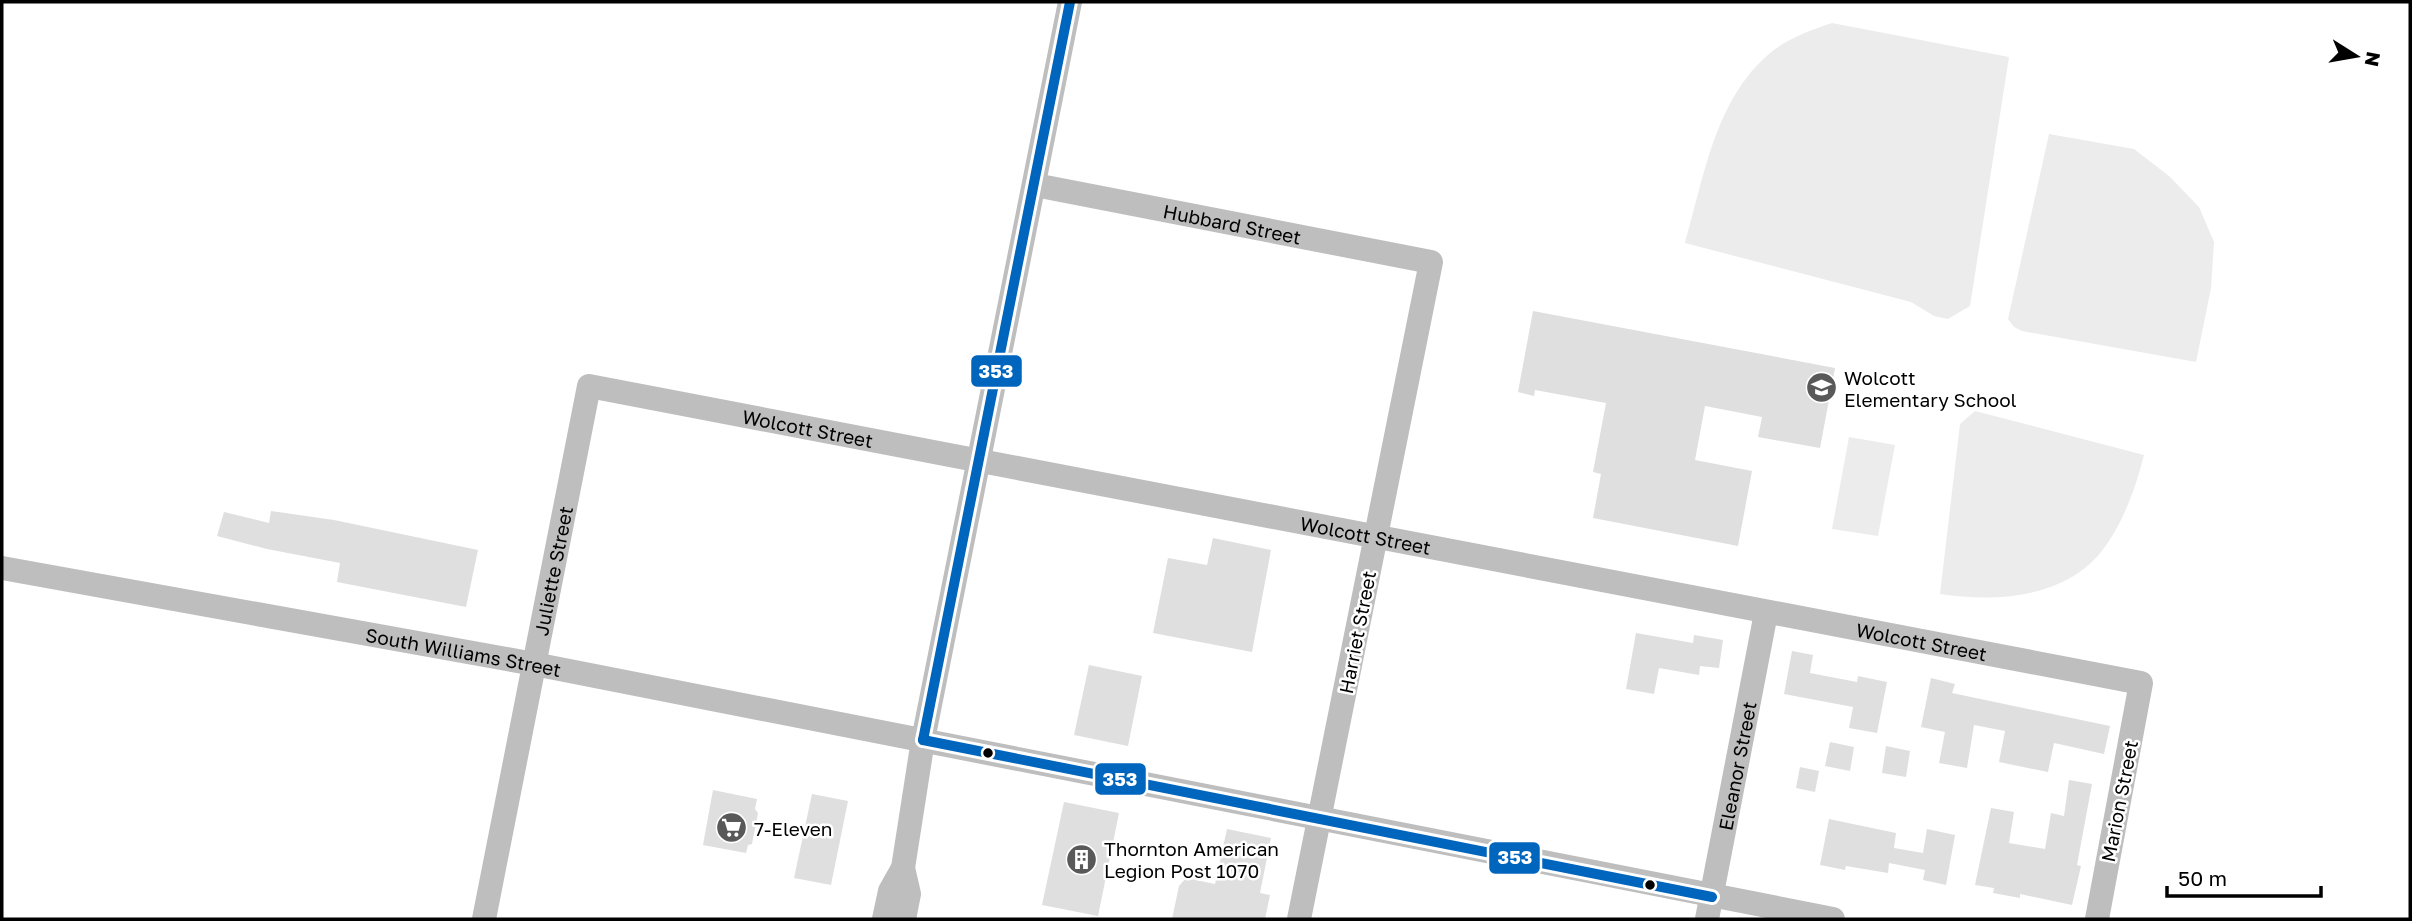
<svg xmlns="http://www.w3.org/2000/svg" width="2412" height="921" font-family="'Golos Text',sans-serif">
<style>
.green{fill:#ececec}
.building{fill:#dfdfdf}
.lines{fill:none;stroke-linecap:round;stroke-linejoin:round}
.minor{stroke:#bebebe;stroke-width:24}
.bus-1-casing{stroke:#fff;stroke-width:16}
.bus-1{stroke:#0065bd;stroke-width:10}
.bus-dot{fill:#000;stroke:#fff;stroke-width:2.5}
.labels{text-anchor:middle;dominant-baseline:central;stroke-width:5;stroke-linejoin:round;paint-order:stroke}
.street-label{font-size:19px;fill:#000;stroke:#fff}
.poi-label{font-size:19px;fill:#000;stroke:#fff;text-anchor:start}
.line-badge{stroke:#fff;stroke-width:2.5}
.badge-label{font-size:19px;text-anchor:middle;font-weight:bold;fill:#fff}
</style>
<rect width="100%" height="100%" fill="#fff"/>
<g class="green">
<path d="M1832 23 2009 57 1970 306 1948 319 1934 316 1911 302 1685 243C1704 177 1715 100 1769 54 1786 39 1811 30 1832 23Z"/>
<polygon points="2049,134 2134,149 2169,176 2199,207 2214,242 2211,288 2196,362 2022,331 2014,327 2008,319"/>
<path d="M1975 411 2144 455C2135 492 2116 544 2085 568 2044 600 1988 601 1940 594L1960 424Z"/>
<polygon points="1849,437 1895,445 1878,536 1832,529"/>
</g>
<g class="building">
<polygon points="1533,311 1835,368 1820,448 1758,437 1762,417 1705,406 1695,460 1752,471 1738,546 1593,518 1601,474 1593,472 1606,403 1535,390 1534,396 1518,392"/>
<polygon points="271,511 334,520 478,550 466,607 337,582 340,563 267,549 217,536 224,512 269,523"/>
<polygon points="1213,538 1271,550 1252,652 1153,633 1168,558 1207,565"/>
<polygon points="1636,633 1693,643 1694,635 1723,640 1719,668 1700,666 1699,675 1659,668 1654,694 1626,689"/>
<polygon points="1792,651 1813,655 1810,673 1857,682 1858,676 1887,682 1877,733 1849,728 1853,707 1784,694"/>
<polygon points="1089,665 1142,676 1128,746 1074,735"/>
<polygon points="1931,678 1955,684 1952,693 2110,726 2104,754 2054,743 2048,772 1999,762 2005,731 1974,725 1967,768 1939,763 1945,732 1921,727"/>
<polygon points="1830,742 1854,747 1850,771 1825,766"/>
<polygon points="1886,746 1910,751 1906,777 1882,773"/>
<polygon points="1800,767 1819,771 1815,792 1796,788"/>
<polygon points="2069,780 2092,784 2077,865 2081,866 2072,905 2020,894 2020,898 1993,893 1994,888 1975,885 1991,808 2014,812 2009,843 2045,849 2051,813 2064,816"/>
<polygon points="713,790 757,799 755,809 758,813 752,844 748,845 746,853 703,845"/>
<polygon points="812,794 848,801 831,885 794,878"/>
<polygon points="1064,802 1119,813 1098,916 1042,905"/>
<polygon points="1829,819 1896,833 1894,848 1923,853 1927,829 1955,835 1946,885 1923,880 1925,870 1889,863 1888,873 1846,866 1845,870 1820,865"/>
<polygon points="1227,829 1271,838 1260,893 1270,895 1265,919 1172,919 1179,886 1186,878 1215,884"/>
</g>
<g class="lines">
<g class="minor">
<path id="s1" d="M1035 185 1431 262 1299 919"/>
<path id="s2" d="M2 568 534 664 1833 919"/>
<polyline points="903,868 909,894 904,919"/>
<path id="s3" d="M484 919 589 386 2141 683 2097 919"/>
<polyline points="884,919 890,891 903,868 923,740 1070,2"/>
<path id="s4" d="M1707 919 1766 613"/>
</g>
<defs>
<g id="bus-1">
<polyline points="923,740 1712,897"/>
<polyline points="923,740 1070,2"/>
</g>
</defs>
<use href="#bus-1" class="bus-1-casing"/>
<use href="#bus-1" class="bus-1"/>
</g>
<defs>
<symbol id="school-disc" viewBox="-11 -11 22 22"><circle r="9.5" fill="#595959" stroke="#fff"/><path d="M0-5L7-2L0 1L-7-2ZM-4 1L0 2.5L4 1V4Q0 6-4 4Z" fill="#fff"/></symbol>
<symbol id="supermarket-disc" viewBox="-11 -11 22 22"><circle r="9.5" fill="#595959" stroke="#fff"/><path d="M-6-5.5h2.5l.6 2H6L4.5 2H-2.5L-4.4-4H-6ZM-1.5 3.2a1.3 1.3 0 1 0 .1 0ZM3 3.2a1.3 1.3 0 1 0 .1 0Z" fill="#fff"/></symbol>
<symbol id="building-disc" viewBox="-11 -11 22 22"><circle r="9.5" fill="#595959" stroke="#fff"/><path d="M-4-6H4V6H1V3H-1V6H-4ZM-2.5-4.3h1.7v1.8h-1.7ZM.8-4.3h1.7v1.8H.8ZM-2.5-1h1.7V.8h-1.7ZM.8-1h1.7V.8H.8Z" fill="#fff"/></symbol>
</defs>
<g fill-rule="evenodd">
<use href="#school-disc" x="1804" y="370" width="35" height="35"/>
<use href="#supermarket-disc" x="714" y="810" width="35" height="35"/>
<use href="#building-disc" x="1064" y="842" width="35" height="35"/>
</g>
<g class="bus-dot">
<circle cx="988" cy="753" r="6"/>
<circle cx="1650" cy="885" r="6"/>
</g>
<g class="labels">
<g class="street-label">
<text stroke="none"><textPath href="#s1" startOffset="201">Hubbard Street</textPath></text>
<text stroke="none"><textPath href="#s3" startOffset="766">Wolcott Street</textPath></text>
<text stroke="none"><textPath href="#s3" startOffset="1334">Wolcott Street</textPath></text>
<text stroke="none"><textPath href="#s3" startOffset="355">Juliette Street</textPath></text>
<text transform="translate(1357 632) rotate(-79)">Harriet Street</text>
<text stroke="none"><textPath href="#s3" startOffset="1900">Wolcott Street</textPath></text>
<text stroke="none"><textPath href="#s2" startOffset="469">South Williams Street</textPath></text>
<text stroke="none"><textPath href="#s4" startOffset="156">Eleanor Street</textPath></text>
<text transform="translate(2119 801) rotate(-79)">Marion Street</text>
</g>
<g class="poi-label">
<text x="1844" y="377">Wolcott<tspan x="1844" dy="22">Elementary School</tspan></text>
<text x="754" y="828">7-Eleven</text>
<text x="1104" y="848">Thornton American<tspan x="1104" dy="22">Legion Post 1070</tspan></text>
</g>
</g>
<g class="line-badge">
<rect x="970" y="354" width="53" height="34" rx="7" fill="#0065bd"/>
<rect x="1094" y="762" width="53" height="34" rx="7" fill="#0065bd"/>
<rect x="1488" y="841" width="53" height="34" rx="7" fill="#0065bd"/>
</g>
<g class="badge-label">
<text x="996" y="378">353</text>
<text x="1120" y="786">353</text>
<text x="1515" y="864">353</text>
</g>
<rect width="2412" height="921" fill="none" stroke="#000000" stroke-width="7"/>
<g transform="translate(2356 56) rotate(101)" stroke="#ffffff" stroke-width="5" paint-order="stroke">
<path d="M0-5L12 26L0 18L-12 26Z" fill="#000000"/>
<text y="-10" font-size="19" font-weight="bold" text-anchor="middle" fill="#000000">N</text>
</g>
<path d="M2167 886v10h154v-10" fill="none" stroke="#000000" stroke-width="3.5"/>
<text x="2178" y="886" font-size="21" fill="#000000" stroke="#ffffff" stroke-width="5" paint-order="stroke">50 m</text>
</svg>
